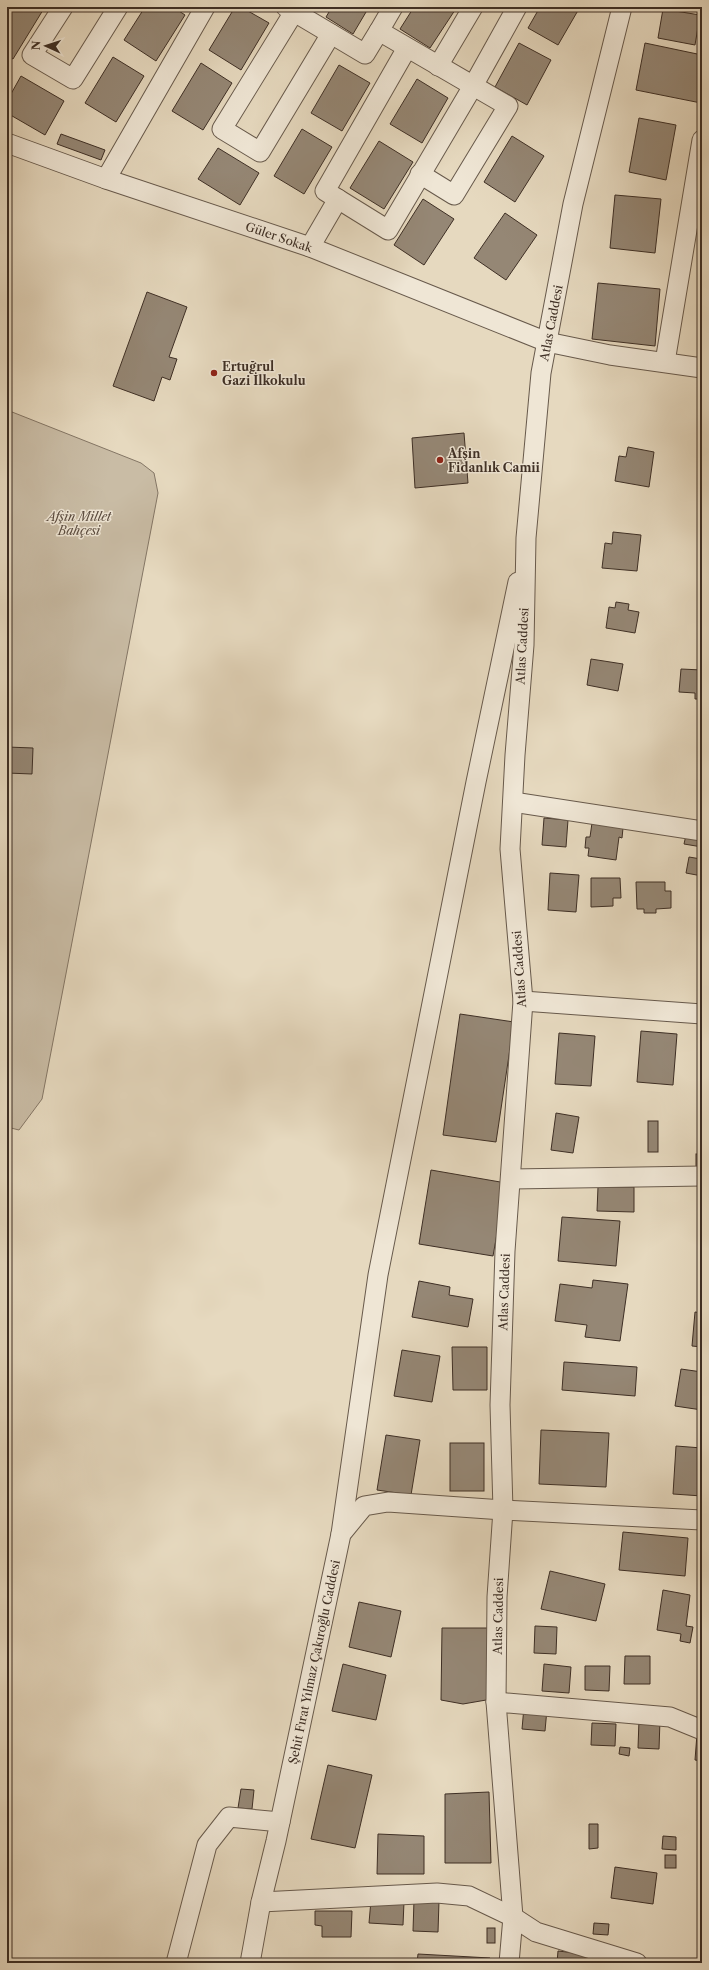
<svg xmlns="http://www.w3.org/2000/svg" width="709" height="1970" font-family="'Libre Caslon Text',serif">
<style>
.green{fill:#c9bca5;stroke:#847665}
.building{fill:#958775;stroke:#3e2f25}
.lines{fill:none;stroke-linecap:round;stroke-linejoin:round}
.minor-casing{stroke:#685a4c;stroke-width:21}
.minor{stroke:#efe6d5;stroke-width:19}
.poi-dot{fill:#8f2418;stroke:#efe6d5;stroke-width:1.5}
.labels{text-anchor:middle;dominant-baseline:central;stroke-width:3;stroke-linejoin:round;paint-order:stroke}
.street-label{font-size:12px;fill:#3e2f25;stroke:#efe6d5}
.poi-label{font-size:12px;font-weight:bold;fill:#3e2f25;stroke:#efe6d5;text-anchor:start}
.park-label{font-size:12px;font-style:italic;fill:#5a4b3f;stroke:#efe6d5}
</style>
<rect width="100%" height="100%" fill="#e6d9bf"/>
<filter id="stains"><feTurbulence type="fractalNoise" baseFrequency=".005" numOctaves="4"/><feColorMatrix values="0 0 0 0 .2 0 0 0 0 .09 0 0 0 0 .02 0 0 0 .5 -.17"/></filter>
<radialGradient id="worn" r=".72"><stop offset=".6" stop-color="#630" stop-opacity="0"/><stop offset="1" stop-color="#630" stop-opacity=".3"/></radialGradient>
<polygon class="green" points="7,410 141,463 154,473 158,493 42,1099 19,1130 7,1127"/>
<g class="building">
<polygon points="7,7 38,7 43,10 13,59 7,56"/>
<polygon points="145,7 173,7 185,15 156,61 124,40"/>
<polygon points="235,7 241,7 269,23 241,70 209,50"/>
<polygon points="332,7 369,7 353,34 326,17"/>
<polygon points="414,7 457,7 430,48 400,29"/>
<polygon points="540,7 580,7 558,45 528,28"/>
<polygon points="663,9 700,15 695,45 658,38"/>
<polygon points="519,43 551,60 527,105 495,87"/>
<polygon points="645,43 702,55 701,103 636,90"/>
<polygon points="113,57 144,76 116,122 85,103"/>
<polygon points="201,63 232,83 203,130 172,111"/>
<polygon points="339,65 370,83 342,131 311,113"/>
<polygon points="21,76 64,101 45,135 7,113 7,101"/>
<polygon points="417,79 448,98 422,143 390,124"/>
<polygon points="639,118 676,125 666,180 629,172"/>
<polygon points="302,129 332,147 304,194 274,176"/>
<polygon points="61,134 105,150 101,160 57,144"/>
<polygon points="512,136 544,156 515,202 484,182"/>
<polygon points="379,141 413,162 384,209 350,188"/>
<polygon points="218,148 259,173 240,205 198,179"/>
<polygon points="615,195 661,199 655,253 610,248"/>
<polygon points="423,199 454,219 424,265 394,245"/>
<polygon points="505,213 537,235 506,280 474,258"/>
<polygon points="598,283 660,289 655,346 592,339"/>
<polygon points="147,292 187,307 169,357 177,359 170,380 162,377 154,401 113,386"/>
<polygon points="702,334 702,348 700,348"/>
<polygon points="464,433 468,483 415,488 412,438"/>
<polygon points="628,447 654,452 649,487 615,481 619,456 626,457"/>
<polygon points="613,532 641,535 637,571 602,568 605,543 612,544"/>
<polygon points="616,602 629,604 628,610 639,612 635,633 606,628 609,607 615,608"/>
<polygon points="591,659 623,664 618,691 587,685"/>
<polygon points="681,669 702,670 702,699 695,699 695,693 679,692"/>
<polygon points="7,747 33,748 32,774 7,773"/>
<polygon points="544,818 568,820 566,847 542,845"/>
<polygon points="592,823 623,828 622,838 619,837 616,860 588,856 589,848 585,848 586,837 590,837"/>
<polygon points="686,835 702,838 702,847 684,844"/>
<polygon points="702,856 702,876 686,873 689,857 701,859"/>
<polygon points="550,873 579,875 576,912 548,910"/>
<polygon points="591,878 620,878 621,898 613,898 613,906 591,907"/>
<polygon points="636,882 665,882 665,891 671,891 671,908 656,909 656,913 644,913 644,909 637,909"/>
<polygon points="460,1014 514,1022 496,1142 443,1135"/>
<polygon points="641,1031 677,1034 673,1085 637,1082"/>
<polygon points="559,1033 595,1036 591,1086 555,1084"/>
<polygon points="556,1113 579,1117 573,1153 551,1150"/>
<rect x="648" y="1121" width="10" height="31"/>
<rect x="696" y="1154" width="6" height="13"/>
<polygon points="431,1170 506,1183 493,1256 419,1244"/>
<polygon points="598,1187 634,1187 634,1212 597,1211"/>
<polygon points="562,1217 620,1221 616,1266 558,1261"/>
<polygon points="593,1280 628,1284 620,1341 585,1337 587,1325 555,1321 560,1284 592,1288"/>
<polygon points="419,1281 450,1287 449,1295 473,1299 468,1327 412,1317"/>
<polygon points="695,1312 702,1313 702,1347 692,1346"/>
<polygon points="452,1347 487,1347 487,1390 453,1390"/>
<polygon points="402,1350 440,1356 432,1402 394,1396"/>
<polygon points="564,1362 637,1367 635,1396 562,1390"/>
<polygon points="681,1369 702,1372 702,1410 675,1406"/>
<polygon points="541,1430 609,1433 606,1487 539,1484"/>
<polygon points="386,1435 420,1440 411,1495 377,1490"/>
<rect x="450" y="1443" width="34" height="48"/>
<polygon points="676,1446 702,1448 702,1496 673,1494"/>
<polygon points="623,1532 688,1538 685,1576 619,1570"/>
<polygon points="550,1571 605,1584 596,1621 541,1609"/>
<polygon points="663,1590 690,1595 686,1626 693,1627 690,1643 680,1641 681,1634 657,1630"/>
<polygon points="359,1602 401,1611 391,1657 349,1647"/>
<polygon points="535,1626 557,1627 556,1654 534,1653"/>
<polygon points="442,1628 493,1628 492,1699 463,1704 441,1700"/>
<polygon points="625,1656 650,1656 650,1684 624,1684"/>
<polygon points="343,1664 386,1675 376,1720 332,1711"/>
<polygon points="544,1664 571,1667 569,1693 542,1691"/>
<polygon points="585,1666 610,1666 609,1691 585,1690"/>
<polygon points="701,1693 702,1693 702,1715 699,1715"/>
<polygon points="524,1707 547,1709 545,1731 522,1729"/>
<polygon points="639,1720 660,1720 659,1749 638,1748"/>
<polygon points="592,1723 616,1724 615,1746 591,1745"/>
<polygon points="697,1734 702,1735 702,1761 695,1760"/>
<polygon points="620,1747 630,1748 629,1756 619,1754"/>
<polygon points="328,1765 372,1775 355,1848 311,1839"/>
<polygon points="241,1789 254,1790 252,1809 238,1808"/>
<polygon points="489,1792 491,1863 445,1863 445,1794"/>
<polygon points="589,1824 598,1824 598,1848 589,1849"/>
<polygon points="378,1834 424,1836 424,1874 377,1874"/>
<polygon points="663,1836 676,1837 676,1850 662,1849"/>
<rect x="665" y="1855" width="11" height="13"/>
<polygon points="615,1867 657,1873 653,1904 611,1898"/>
<polygon points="371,1900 404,1902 403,1925 369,1923"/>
<polygon points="414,1900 439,1901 438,1932 413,1931"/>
<polygon points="315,1911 352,1911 351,1937 322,1937 322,1926 315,1925"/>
<polygon points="594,1923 609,1924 608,1935 593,1934"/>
<rect x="487" y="1928" width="8" height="15"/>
<polygon points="558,1951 593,1955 592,1963 557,1963"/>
<polygon points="418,1954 490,1958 489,1963 417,1963"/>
<polygon points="191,1960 208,1963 190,1963"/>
</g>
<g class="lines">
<defs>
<g id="minor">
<polyline points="63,7 32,55 73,79 118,7"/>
<polyline points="286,7 365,54 379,31 508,106 454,195 420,174"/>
<polyline points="294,12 222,129 260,152 331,34"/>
<polyline points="379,31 393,7"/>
<polyline points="407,48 325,191 388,230 473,86 517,7"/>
<polyline points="438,66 473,7"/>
<polyline points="7,143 106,179 310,247 547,342 610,355 702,368"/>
<polyline points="106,179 205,7"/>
<polyline points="310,247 338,199"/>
<polyline points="665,362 702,140"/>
<polyline points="513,802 702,831"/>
<polyline points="523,1001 702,1014"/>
<polyline points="512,1179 702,1176"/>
<polyline points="341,1534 378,1275 476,782 518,582"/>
<polyline points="496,1702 670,1717 702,1730"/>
<polyline points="261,1902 437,1893 469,1896 513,1917 536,1932 637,1963"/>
<polyline points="176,1963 207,1845 229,1817 280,1822"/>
<polyline points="250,1963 261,1902 276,1841 341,1534 364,1506 388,1502 503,1510 702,1520"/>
<polyline points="509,1963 513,1917 496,1702 497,1597 503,1510 500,1405 505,1251 523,1001 510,849 515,755 524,645 526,538 541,373 573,204 622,7"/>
</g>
</defs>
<use href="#minor" class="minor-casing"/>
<use href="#minor" class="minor"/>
</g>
<g class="poi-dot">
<circle cx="214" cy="373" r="4"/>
<circle cx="440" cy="460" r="4"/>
</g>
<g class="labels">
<g class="street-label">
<text transform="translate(279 237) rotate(19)">Güler Sokak</text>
<text transform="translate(551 323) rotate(-79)">Atlas Caddesi</text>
<text transform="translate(522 646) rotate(-87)">Atlas Caddesi</text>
<text transform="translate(519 969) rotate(-94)">Atlas Caddesi</text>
<text transform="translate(504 1292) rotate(-88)">Atlas Caddesi</text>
<text transform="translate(498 1616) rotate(-89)">Atlas Caddesi</text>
<text transform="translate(314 1662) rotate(-78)">Şehit Fırat Yılmaz Çakıroğlu Caddesi</text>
</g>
<g class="poi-label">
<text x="222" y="366">Ertuğrul<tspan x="222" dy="14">Gazi İlkokulu</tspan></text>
<text x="448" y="453">Afşin<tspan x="448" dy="14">Fidanlık Camii</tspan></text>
</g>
<g class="park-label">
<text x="79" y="516">Afşin Millet<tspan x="79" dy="14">Bahçesi</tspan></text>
</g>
</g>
<rect width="709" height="1970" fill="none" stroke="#e6d9bf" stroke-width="24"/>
<rect x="8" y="8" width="693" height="1954" fill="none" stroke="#3e2f25" stroke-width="2"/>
<rect x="12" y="12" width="685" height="1946" fill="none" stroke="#3e2f25"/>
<g transform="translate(46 46) rotate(273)" stroke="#efe6d5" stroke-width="3" paint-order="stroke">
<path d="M0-3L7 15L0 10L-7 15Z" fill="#3e2f25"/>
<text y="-6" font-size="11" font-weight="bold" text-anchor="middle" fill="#3e2f25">N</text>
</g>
<rect width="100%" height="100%" filter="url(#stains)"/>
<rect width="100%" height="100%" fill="url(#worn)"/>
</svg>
